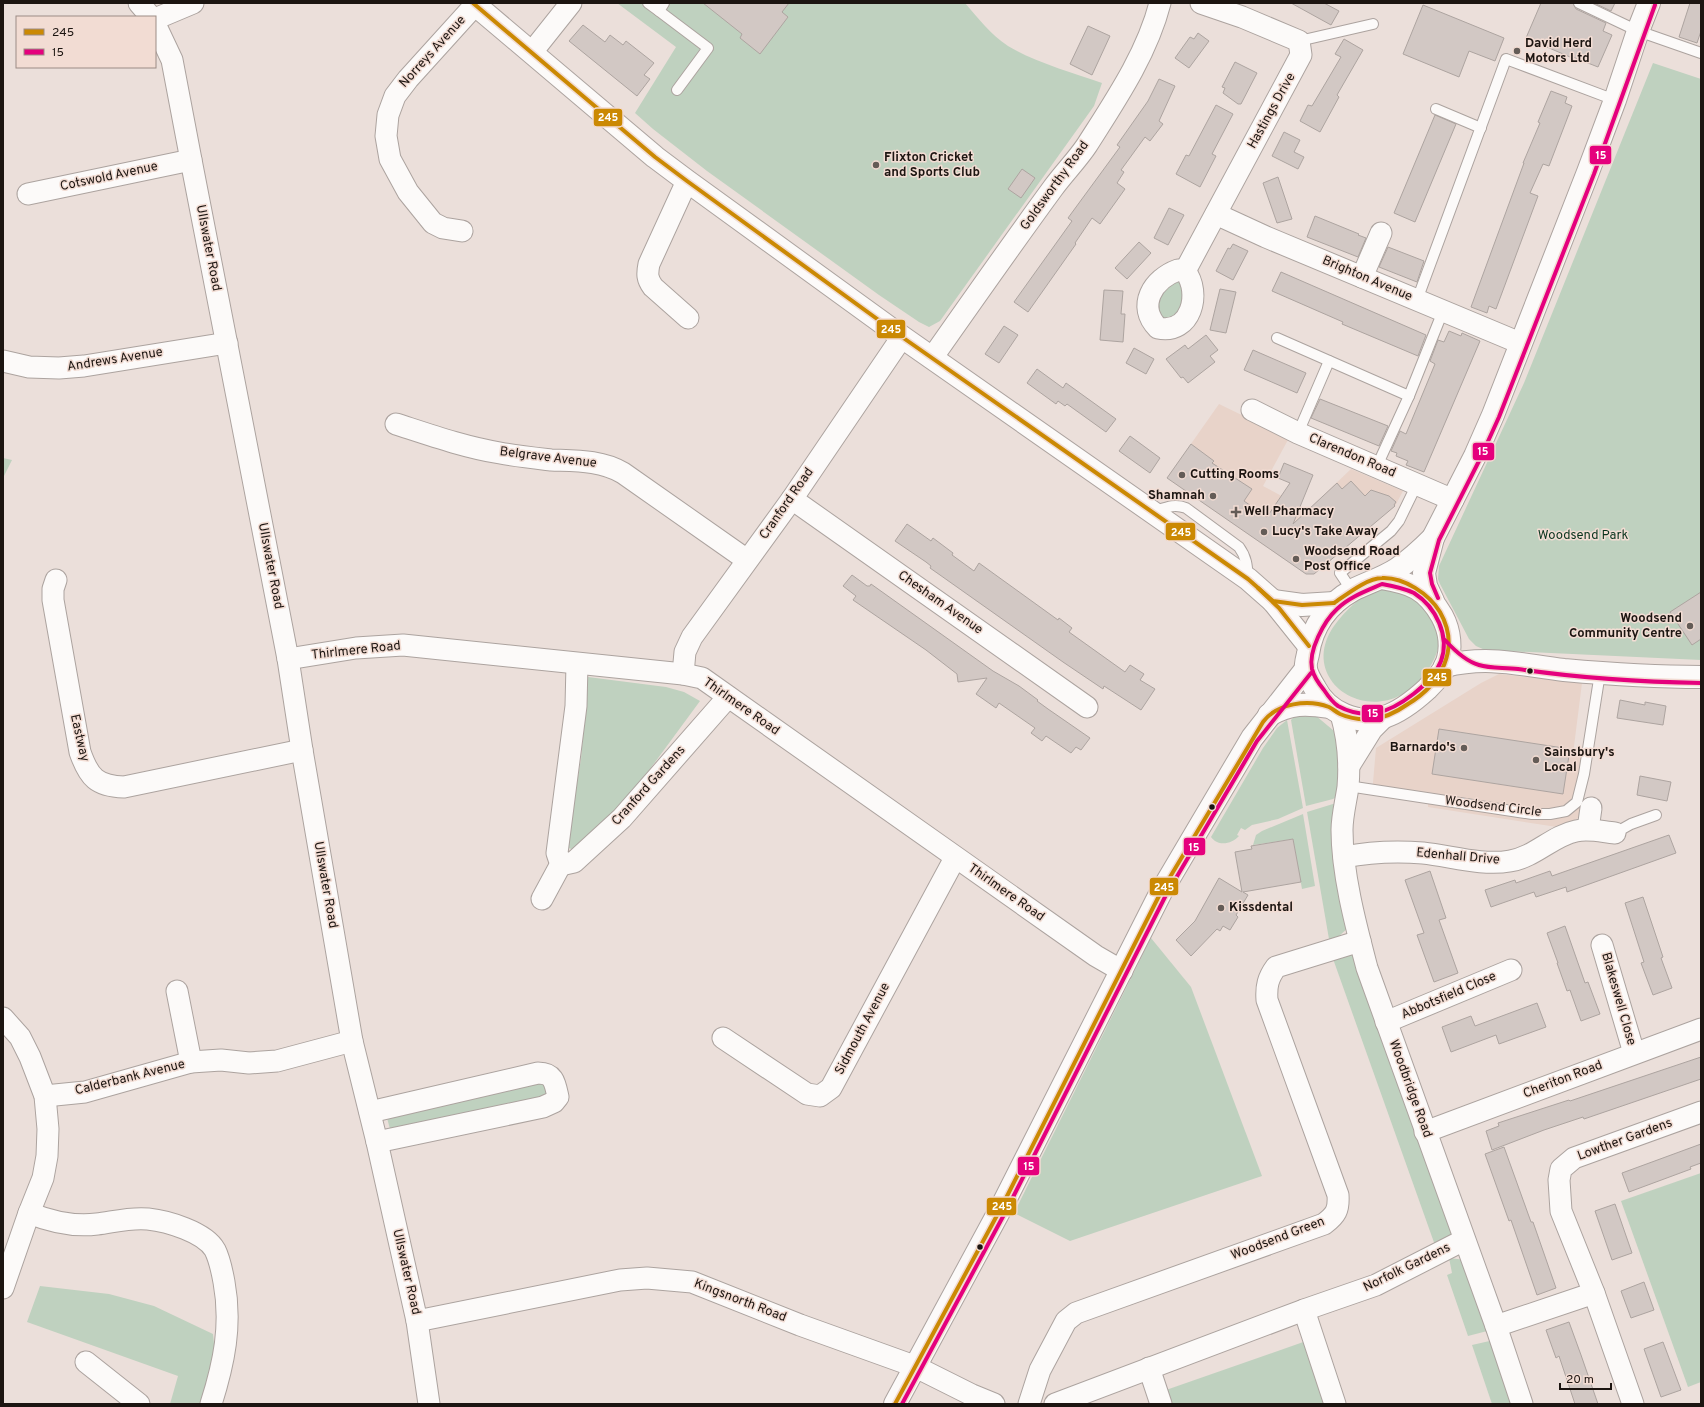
<svg xmlns="http://www.w3.org/2000/svg" width="1704" height="1407" font-family="Overpass,sans-serif">
<style>
.built{fill:#e8d3c9}
.green{fill:#bfd1bf}
.building{fill:#d2c8c4;stroke:#ada4a0}
.lines{fill:none;stroke-linecap:round;stroke-linejoin:round}
.service-casing{stroke:#aca39f;stroke-width:12}
.minor-casing{stroke:#aca39f;stroke-width:23}
.tertiary-casing{stroke:#aca39f;stroke-width:24}
.service{stroke:#fcfaf9;stroke-width:10}
.minor{stroke:#fcfaf9;stroke-width:21}
.tertiary{stroke:#fcfaf9;stroke-width:22}
.bus-1-casing{stroke:#f2dcd3;stroke-width:7}
.bus-2-casing{stroke:#f2dcd3;stroke-width:7}
.bus-1{stroke:#cb8903;stroke-width:4}
.bus-2{stroke:#e5007d;stroke-width:4}
.poi-dot{fill:#645c57;stroke:#f2dcd3;stroke-width:1.5}
.bus-dot{fill:#1c1511;stroke:#f2dcd3;stroke-width:1.5}
.labels{text-anchor:middle;dominant-baseline:central;stroke-width:3;stroke-linejoin:round;paint-order:stroke}
.poi-label{font-size:13px;font-weight:bold;fill:#1c1511;stroke:#f2dcd3;text-anchor:start}
.street-label{font-size:13px;fill:#1c1511;stroke:#f2dcd3}
.park-label{font-size:13px;fill:#08341d;stroke:#f2dcd3}
.line-badge{stroke:#f2dcd3;stroke-width:1.5}
.badge-label{font-size:11px;text-anchor:middle;font-weight:bold;fill:#fff}
</style>
<rect width="100%" height="100%" fill="#ebdfda"/>
<g class="built">
<polygon points="1219,404 1289,438 1263,486 1308,510 1351,469 1403,491 1395,506 1314,574 1306,574 1167,478"/>
<polygon points="1499,674 1582,683 1573,754 1590,757 1581,811 1578,818 1573,821 1557,827 1428,807 1428,802 1372,794 1376,748 1481,683"/>
</g>
<g class="green">
<path d="M617 3H965C978 18 991 35 1008 46 1034 62 1073 73 1102 83L1094 106 940 321 929 327 919 322 879 295 707 171 653 129 635 113 676 47Z"/>
<polygon points="1653,63 1701,79 1701,660 1485,650 1476,646 1469,639 1440,584 1438,579 1439,566 1524,383"/>
<polygon points="1176,280 1181,281 1187,299 1174,318 1160,319 1157,298"/>
<polygon points="3,458 12,460 3,478"/>
<path d="M1397 586 1433 612C1435 620 1438 629 1439 638 1440 650 1432 665 1425 674 1378 737 1290 681 1337 622 1354 601 1369 589 1397 586Z"/>
<polygon points="588,677 666,687 684,692 700,701 622,807 574,850 566,847 581,759"/>
<polygon points="1315,715 1340,736 1343,749 1336,797 1333,799 1306,806 1291,720 1295,716"/>
<path d="M1287 720 1303 808 1278 819 1252 825 1245 830 1241 828 1237 835 1239 836C1232 844 1218 847 1211 837L1263 748 1277 728Z"/>
<polygon points="1333,804 1337,804 1349,927 1338,937 1329,939 1307,812"/>
<polygon points="1303,814 1315,886 1302,889 1293,839 1253,845 1256,835 1262,831"/>
<polygon points="1151,938 1191,987 1262,1176 1070,1241 1014,1213"/>
<polygon points="1357,948 1454,1228 1446,1243 1436,1248 1332,956"/>
<polygon points="544,1080 550,1096 391,1133 386,1114"/>
<polygon points="1701,1173 1701,1382 1688,1387 1621,1201"/>
<polygon points="1449,1258 1466,1260 1491,1330 1468,1336 1447,1275 1452,1273"/>
<polygon points="40,1286 109,1294 154,1306 213,1334 215,1353 200,1404 170,1404 178,1376 27,1322"/>
<polygon points="1309,1340 1330,1404 1171,1404 1166,1390"/>
<polygon points="1494,1340 1517,1404 1492,1404 1472,1345"/>
</g>
<g class="building">
<polygon points="703,3 789,3 782,12 788,17 760,54 740,38 742,34"/>
<polygon points="1291,3 1324,3 1339,11 1331,25"/>
<polygon points="1541,3 1573,3 1576,9 1606,23 1603,31 1612,35 1598,67 1570,56 1570,57 1526,38"/>
<polygon points="1594,3 1615,3 1611,11"/>
<polygon points="1690,3 1701,3 1701,31 1697,43 1679,37"/>
<polygon points="1423,5 1504,38 1495,61 1469,51 1459,77 1403,54"/>
<polygon points="583,25 605,42 610,35 623,45 626,41 654,63 644,75 650,79 637,96 569,41"/>
<polygon points="1088,26 1110,36 1092,75 1070,64"/>
<polygon points="1198,33 1209,41 1189,68 1175,58 1190,37 1194,39"/>
<polygon points="1344,39 1363,50 1337,95 1339,97 1320,132 1300,121 1308,105 1312,106 1341,57 1335,54"/>
<polygon points="1235,62 1257,73 1241,104 1238,104 1223,93 1225,88 1222,87"/>
<polygon points="1159,79 1175,86 1159,121 1163,124 1150,141 1145,137 1121,170 1124,172 1117,183 1125,189 1100,224 1092,218 1075,243 1076,244 1028,312 1014,302 1072,221 1068,218 1120,147 1117,145 1148,101"/>
<polygon points="1551,91 1567,97 1565,103 1572,106 1549,166 1543,164 1530,193 1538,196 1496,309 1489,306 1487,313 1471,307 1524,163 1523,163 1540,123 1538,122"/>
<polygon points="1216,105 1233,114 1212,154 1216,156 1200,187 1176,174 1186,155 1189,156"/>
<polygon points="1435,115 1456,124 1415,222 1394,213"/>
<polygon points="1284,132 1300,140 1294,152 1304,157 1298,169 1272,156"/>
<polygon points="1022,169 1035,178 1021,198 1008,189"/>
<polygon points="1278,177 1292,219 1277,223 1263,183"/>
<polygon points="1169,208 1184,215 1168,245 1154,238"/>
<polygon points="1315,216 1359,234 1358,235 1366,238 1358,257 1307,237"/>
<polygon points="1139,242 1151,253 1127,279 1115,268"/>
<polygon points="1233,244 1248,251 1233,280 1216,271 1228,248 1230,249"/>
<polygon points="1388,247 1424,261 1417,282 1379,267"/>
<polygon points="1281,272 1426,335 1418,356 1342,324 1343,322 1272,291"/>
<polygon points="1220,289 1236,292 1226,333 1210,330"/>
<polygon points="1104,290 1123,291 1121,314 1125,314 1123,342 1100,340"/>
<polygon points="1004,326 1018,335 999,363 985,354"/>
<polygon points="1449,331 1461,336 1462,333 1480,341 1424,472 1406,465 1408,461 1396,456 1397,453 1391,451 1400,431 1406,434 1435,364 1430,361 1438,340 1444,342"/>
<polygon points="1206,335 1218,350 1210,356 1215,362 1188,383 1183,377 1181,378 1166,359 1185,345 1188,349"/>
<polygon points="1134,348 1154,359 1146,374 1126,363"/>
<polygon points="1253,350 1306,373 1297,393 1244,370"/>
<polygon points="1037,369 1063,388 1066,383 1116,419 1106,432 1067,404 1065,406 1058,401 1056,404 1027,383"/>
<polygon points="1320,399 1388,426 1379,446 1311,418"/>
<polygon points="1130,436 1160,458 1150,473 1119,451"/>
<polygon points="1191,444 1214,461 1212,463 1252,489 1244,501 1267,517 1290,483 1278,478 1284,463 1313,475 1293,524 1337,483 1342,489 1351,481 1365,496 1371,490 1389,496 1396,502 1394,505 1395,506 1314,574 1306,574 1167,478"/>
<polygon points="907,524 931,541 933,538 953,553 952,555 974,571 979,563 1058,620 1059,618 1072,628 1069,632 1125,672 1130,665 1144,674 1140,680 1155,689 1141,710 1104,686 1103,689 1063,662 940,575 930,568 931,566 926,562 895,541"/>
<polygon points="852,575 867,586 870,586 871,584 993,671 1019,686 1038,700 1037,701 1048,709 1090,738 1081,750 1076,747 1071,753 1046,736 1042,741 1031,733 1035,728 999,703 996,708 976,694 987,678 958,682 957,674 926,650 853,600 856,596 843,586"/>
<polygon points="1701,592 1701,639 1692,645 1670,612"/>
<polygon points="1620,700 1645,705 1645,702 1666,706 1663,725 1617,718"/>
<polygon points="1439,729 1570,749 1563,794 1432,774"/>
<polygon points="1640,776 1671,782 1667,801 1637,795"/>
<polygon points="1669,835 1676,853 1567,892 1566,887 1536,897 1534,892 1491,907 1485,890 1515,880 1516,883 1550,871 1552,876"/>
<polygon points="1293,839 1301,882 1243,892 1248,895 1236,915 1238,917 1230,930 1223,926 1220,931 1217,929 1191,956 1176,940 1195,921 1219,878 1242,892 1235,852 1252,849 1251,846"/>
<polygon points="1430,871 1446,918 1439,920 1458,973 1434,982 1417,935 1424,933 1405,880"/>
<polygon points="1643,897 1663,957 1661,958 1672,988 1653,995 1641,963 1644,962 1625,903"/>
<polygon points="1565,926 1585,983 1588,982 1600,1014 1581,1021 1570,990 1567,991 1557,963 1558,963 1547,933"/>
<polygon points="1537,1003 1546,1027 1499,1044 1496,1035 1451,1052 1442,1027 1471,1016 1475,1026"/>
<polygon points="1701,1057 1701,1079 1584,1119 1583,1117 1544,1130 1492,1150 1486,1131 1499,1126 1498,1123 1569,1100 1570,1101"/>
<polygon points="1701,1144 1701,1163 1690,1167 1691,1169 1629,1192 1622,1173"/>
<polygon points="1504,1147 1531,1222 1533,1222 1556,1288 1537,1295 1511,1220 1509,1221 1485,1154"/>
<polygon points="1615,1204 1632,1253 1612,1260 1595,1211"/>
<polygon points="1644,1282 1654,1310 1631,1318 1621,1291"/>
<polygon points="1569,1322 1581,1355 1598,1404 1575,1404 1559,1356 1556,1358 1546,1330"/>
<polygon points="1663,1342 1681,1390 1661,1397 1644,1349"/>
</g>
<g class="lines">
<defs>
<g id="service">
<polyline points="648,3 659,11 664,3"/>
<polyline points="1579,3 1638,31 1701,53"/>
<polyline points="659,11 708,48 677,90"/>
<polyline points="1299,41 1373,24"/>
<polyline points="1436,109 1481,128"/>
<polyline points="1417,300 1506,59 1615,100"/>
<polyline points="1277,338 1409,396"/>
<polyline points="1298,433 1329,361"/>
<polyline points="1377,466 1409,396 1443,311"/>
<path d="M1153 512C1165 508 1174 503 1186 508L1239 547C1247 558 1247 566 1248 579"/>
<polyline points="1352,591 1340,573 1391,531 1399,521 1417,484"/>
<polyline points="1348,786 1532,814 1550,814 1566,811 1577,802 1584,774 1600,673"/>
<polyline points="1615,833 1631,824 1656,815"/>
</g>
<g id="minor">
<polyline points="139,3 151,17"/>
<polyline points="155,19 193,3"/>
<polyline points="155,24 172,60 191,160 288,659 302,750 352,1041 377,1142 417,1321 429,1404"/>
<polyline points="532,52 571,3"/>
<path d="M687 181 649 264C647 274 647 279 653 287L688 318"/>
<polyline points="28,194 191,160"/>
<polyline points="1216,214 1266,237 1520,343"/>
<polyline points="462,231 443,228 433,223 408,192 390,159 386,136 388,115 395,96 408,79 475,5"/>
<path d="M1178 270 1185 271C1202 293 1191 335 1158 328 1136 306 1153 279 1178 270Z"/>
<polyline points="1185,271 1301,55 1299,41 1242,17 1201,3"/>
<polyline points="1362,277 1381,233"/>
<path d="M932 358C972 301 1012 244 1053 188 1064 173 1077 160 1087 145 1115 101 1147 54 1160 3"/>
<polyline points="3,361 29,367 59,368 84,366 227,343"/>
<polyline points="1252,410 1298,433 1453,500"/>
<path d="M396 424C430 435 464 447 500 453 516 456 534 458 551 460 576 461 601 460 623 473L747 560"/>
<polyline points="792,499 1087,707"/>
<path d="M56 580 53 589V600L80 752C89 778 97 786 124 787L302 750"/>
<polyline points="288,659 356,648 403,645 683,674 702,678 1096,956 1122,971"/>
<polyline points="577,664 576,706 557,853 559,859 565,864 574,862 622,818 728,697"/>
<polyline points="683,674 685,652 692,637 792,499 902,337"/>
<path d="M1341 714C1348 738 1350 763 1348 787 1346 801 1342 816 1342 830 1342 874 1356 926 1367 968L1496 1326 1522 1404"/>
<polyline points="1349,766 1372,729 1383,718"/>
<polyline points="1588,829 1591,808"/>
<path d="M1344 857C1370 852 1397 851 1423 853 1451 856 1482 866 1510 861 1535 857 1552 836 1576 831 1589 828 1603 832 1615 833"/>
<polyline points="542,899 562,862"/>
<polyline points="1602,945 1634,1053"/>
<polyline points="177,991 191,1062"/>
<polyline points="3,1018 20,1037 30,1057 45,1096 48,1129 47,1156 43,1178 29,1213 3,1288"/>
<polyline points="1386,1022 1511,970"/>
<polyline points="723,1038 807,1094 820,1096 831,1088 955,858"/>
<polyline points="45,1096 85,1092 191,1062 221,1060 249,1063 277,1061 352,1041"/>
<path d="M370 1112 538 1073C554 1073 555 1083 558 1097L554 1102 543 1107 377 1142"/>
<polyline points="1425,1132 1701,1029"/>
<path d="M29 1213C49 1221 74 1227 97 1224 113 1222 131 1217 148 1219 167 1221 205 1232 215 1250 220 1260 222 1271 224 1282 232 1325 224 1363 211 1404"/>
<polyline points="1304,1310 1335,1404"/>
<polyline points="417,1321 620,1280 647,1278 692,1282 800,1325 914,1366 972,1395 994,1404"/>
<polyline points="1496,1326 1594,1293"/>
<polyline points="86,1362 139,1404"/>
<polyline points="1149,1368 1161,1404"/>
<path d="M1029 1404 1040 1370 1066 1321 1076 1313 1324 1224C1336 1215 1339 1210 1338 1195L1267 1000C1266 986 1268 978 1276 967L1360 941"/>
<polyline points="1055,1404 1304,1310 1376,1285 1464,1240"/>
<polyline points="1633,1404 1594,1293 1561,1211 1559,1180 1561,1169 1574,1158 1701,1112"/>
</g>
<g id="tertiary">
<polyline points="473,3 655,157 687,181 902,337 1248,579 1273,601 1309,646"/>
<path d="M1381 578C1411 583 1426 588 1442 616 1450 631 1452 649 1446 665 1442 674 1434 682 1427 689 1415 700 1400 712 1384 717 1358 726 1327 712 1315 688 1312 683 1307 675 1306 669 1305 665 1307 658 1308 654 1312 626 1328 604 1353 590 1367 583 1383 578 1397 569 1410 560 1422 549 1433 538"/>
<polyline points="1273,601 1302,605 1334,603"/>
<polyline points="1433,601 1426,586 1424,573 1433,538 1475,456 1493,415 1588,172 1615,100 1638,31 1649,3"/>
<path d="M1445 666C1489 655 1521 665 1564 670 1609 674 1655 677 1701 677"/>
<path d="M1269 715C1291 703 1305 703 1329 707"/>
<polyline points="895,1404 1001,1208 1161,892 1252,738 1306,669"/>
</g>
</defs>
<use href="#service" class="service-casing"/>
<use href="#minor" class="minor-casing"/>
<use href="#tertiary" class="tertiary-casing"/>
<use href="#service" class="service"/>
<use href="#minor" class="minor"/>
<use href="#tertiary" class="tertiary"/>
<defs>
<g id="bus-1">
<polyline points="473,3 655,157 687,181 902,337 1248,579 1273,601 1302,605 1334,603"/>
<polyline points="1258,588 1279,608 1309,646"/>
<path d="M895 1404 1001 1208 1161 892 1263 722C1277 703 1308 699 1329 707 1333 709 1336 712 1340 714 1349 718 1361 720 1372 719 1385 718 1398 711 1408 704 1441 684 1461 649 1440 612 1429 594 1404 577 1382 578 1367 578 1346 595 1334 603"/>
</g>
<g id="bus-2">
<path d="M1382 584C1393 586 1404 588 1414 593 1436 607 1450 636 1441 661 1433 683 1398 709 1376 713 1363 715 1349 712 1338 706 1332 702 1328 696 1324 690 1319 684 1314 677 1312 669 1308 651 1324 621 1337 609 1349 597 1366 591 1382 584Z"/>
<polyline points="1438,598 1432,584 1430,573 1439,540 1480,459 1499,417 1594,174 1655,5"/>
<path d="M1445 640C1454 650 1465 661 1479 665 1491 669 1505 667 1518 669 1579 678 1640 682 1701 683"/>
<polyline points="902,1404 1006,1211 1166,895 1257,741 1311,673"/>
</g>
</defs>
<use href="#bus-1" class="bus-1-casing"/>
<use href="#bus-2" class="bus-2-casing"/>
<use href="#bus-1" class="bus-1"/>
<use href="#bus-2" class="bus-2"/>
</g>
<g class="poi-dot">
<circle cx="1517" cy="51" r="4"/>
<circle cx="876" cy="165" r="4"/>
<circle cx="1182" cy="475" r="4"/>
<circle cx="1213" cy="496" r="4"/>
<path d="M1234 506h4v4h4v4h-4v4h-4v-4h-4v-4h4z"/>
<circle cx="1264" cy="532" r="4"/>
<circle cx="1296" cy="559" r="4"/>
<circle cx="1690" cy="626" r="4"/>
<circle cx="1464" cy="748" r="4"/>
<circle cx="1536" cy="760" r="4"/>
<circle cx="1221" cy="908" r="4"/>
</g>
<g class="bus-dot">
<circle cx="1530" cy="671" r="3.5"/>
<circle cx="1212" cy="807" r="3.5"/>
<circle cx="980" cy="1247" r="3.5"/>
</g>
<g class="labels">
<g class="poi-label">
<text x="1525" y="44">David Herd<tspan x="1525" dy="15">Motors Ltd</tspan></text>
<text x="884" y="158">Flixton Cricket<tspan x="884" dy="15">and Sports Club</tspan></text>
<text x="1190" y="475">Cutting Rooms</text>
<text x="1205" y="496" text-anchor="end">Shamnah</text>
<text x="1244" y="512">Well Pharmacy</text>
<text x="1272" y="532">Lucy's Take Away</text>
<text x="1304" y="552">Woodsend Road<tspan x="1304" dy="15">Post Office</tspan></text>
<text x="1682" y="619" text-anchor="end">Woodsend<tspan x="1682" dy="15">Community Centre</tspan></text>
<text x="1456" y="748" text-anchor="end">Barnardo's</text>
<text x="1544" y="753">Sainsbury's<tspan x="1544" dy="15">Local</tspan></text>
<text x="1229" y="908">Kissdental</text>
</g>
<g class="street-label">
<text transform="translate(433 52) rotate(-48)">Norreys Avenue</text>
<text transform="translate(1272 111) rotate(-61)">Hastings Drive</text>
<text transform="translate(109 177) rotate(-12)">Cotswold Avenue</text>
<text transform="translate(1055 186) rotate(-54)">Goldsworthy Road</text>
<text transform="translate(208 248) rotate(79)">Ullswater Road</text>
<text transform="translate(1367 279) rotate(23)">Brighton Avenue</text>
<text transform="translate(115 360) rotate(-9)">Andrews Avenue</text>
<text transform="translate(1352 456) rotate(23)">Clarendon Road</text>
<text transform="translate(548 458) rotate(7)">Belgrave Avenue</text>
<text transform="translate(787 504) rotate(-55)">Cranford Road</text>
<text transform="translate(270 566) rotate(79)">Ullswater Road</text>
<text transform="translate(940 603) rotate(35)">Chesham Avenue</text>
<text transform="translate(356 651) rotate(-6)">Thirlmere Road</text>
<text transform="translate(741 707) rotate(35)">Thirlmere Road</text>
<text transform="translate(79 738) rotate(77)">Eastway</text>
<text transform="translate(649 786) rotate(-48)">Cranford Gardens</text>
<text transform="translate(1493 807) rotate(7)">Woodsend Circle</text>
<text transform="translate(1458 857) rotate(5)">Edenhall Drive</text>
<text transform="translate(325 885) rotate(80)">Ullswater Road</text>
<text transform="translate(1006 893) rotate(35)">Thirlmere Road</text>
<text transform="translate(1449 996) rotate(-23)">Abbotsfield Close</text>
<text transform="translate(1618 999) rotate(74)">Blakeswell Close</text>
<text transform="translate(863 1029) rotate(-62)">Sidmouth Avenue</text>
<text transform="translate(130 1078) rotate(-14)">Calderbank Avenue</text>
<text transform="translate(1563 1080) rotate(-21)">Cheriton Road</text>
<text transform="translate(1410 1089) rotate(70)">Woodbridge Road</text>
<text transform="translate(1625 1140) rotate(-20)">Lowther Gardens</text>
<text transform="translate(1278 1239) rotate(-21)">Woodsend Green</text>
<text transform="translate(1407 1268) rotate(-26)">Norfolk Gardens</text>
<text transform="translate(406 1272) rotate(77)">Ullswater Road</text>
<text transform="translate(740 1301) rotate(21)">Kingsnorth Road</text>
</g>
<g class="park-label">
<text x="1583" y="536">Woodsend Park</text>
</g>
</g>
<g class="line-badge">
<rect x="593" y="108" width="30" height="19" rx="4" fill="#cb8903"/>
<rect x="1589" y="145" width="23" height="20" rx="4" fill="#e5007d"/>
<rect x="876" y="319" width="30" height="20" rx="4" fill="#cb8903"/>
<rect x="1472" y="442" width="23" height="19" rx="4" fill="#e5007d"/>
<rect x="1165" y="522" width="31" height="19" rx="4" fill="#cb8903"/>
<rect x="1422" y="668" width="30" height="19" rx="4" fill="#cb8903"/>
<rect x="1361" y="704" width="23" height="19" rx="4" fill="#e5007d"/>
<rect x="1183" y="837" width="23" height="19" rx="4" fill="#e5007d"/>
<rect x="1149" y="877" width="30" height="19" rx="4" fill="#cb8903"/>
<rect x="1017" y="1156" width="23" height="20" rx="4" fill="#e5007d"/>
<rect x="986" y="1197" width="31" height="19" rx="4" fill="#cb8903"/>
</g>
<g class="badge-label">
<text x="608" y="121">245</text>
<text x="1601" y="159">15</text>
<text x="891" y="333">245</text>
<text x="1483" y="455">15</text>
<text x="1181" y="536">245</text>
<text x="1437" y="681">245</text>
<text x="1373" y="717">15</text>
<text x="1194" y="851">15</text>
<text x="1164" y="891">245</text>
<text x="1029" y="1170">15</text>
<text x="1002" y="1210">245</text>
</g>
<rect width="1704" height="1407" fill="none" stroke="#1c1511" stroke-width="8"/>
<rect x="16" y="16" width="140" height="52" fill="#f2dcd3" stroke="#9c8c85"/>
<rect x="24" y="29" width="20" height="6" fill="#cb8903" stroke="#9c8c85"/>
<text x="52" y="36" font-size="12" fill="#1c1511">245</text>
<rect x="24" y="49" width="20" height="6" fill="#e5007d" stroke="#9c8c85"/>
<text x="52" y="56" font-size="12" fill="#1c1511">15</text>
<path d="M1560 1383v6h51v-6" fill="none" stroke="#1c1511" stroke-width="2"/>
<text x="1566" y="1383" font-size="12" fill="#1c1511" stroke="#f2dcd3" stroke-width="3" paint-order="stroke">20 m</text>
</svg>
